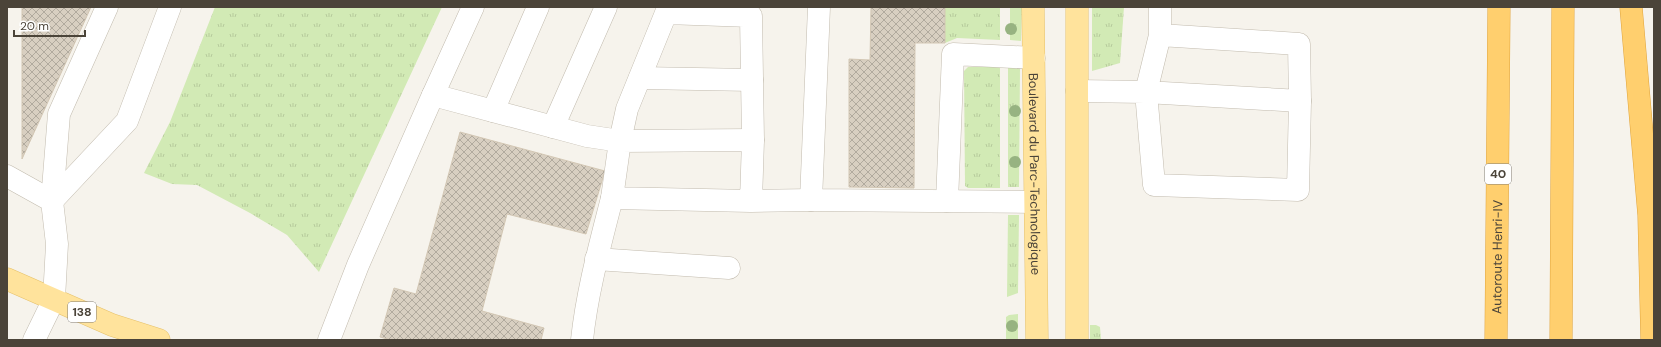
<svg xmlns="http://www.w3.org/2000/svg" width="1661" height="347" font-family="'DM Sans',sans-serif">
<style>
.grass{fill:url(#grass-tufts)}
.building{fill:url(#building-cross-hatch);stroke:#d3c7b4}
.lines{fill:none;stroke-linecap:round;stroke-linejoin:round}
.minor-casing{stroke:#c2bbae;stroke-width:23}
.major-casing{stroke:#e6c16a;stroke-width:23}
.highway-casing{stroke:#e0a43c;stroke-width:23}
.minor{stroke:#fff;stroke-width:22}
.major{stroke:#ffe39c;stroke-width:22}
.highway{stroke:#ffcf6e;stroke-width:22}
.tree{fill:#97b381}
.labels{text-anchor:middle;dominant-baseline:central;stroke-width:3;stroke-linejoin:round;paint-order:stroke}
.shield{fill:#fff;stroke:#817c74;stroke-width:1}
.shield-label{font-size:12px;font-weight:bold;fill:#4b4439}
.street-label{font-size:13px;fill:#4b4439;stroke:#fff}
</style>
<defs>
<pattern id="grass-tufts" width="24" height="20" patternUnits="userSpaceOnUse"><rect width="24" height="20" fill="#d2eab5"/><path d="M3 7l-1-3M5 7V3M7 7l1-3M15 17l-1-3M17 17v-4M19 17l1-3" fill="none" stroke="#b6ca9c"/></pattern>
<pattern id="building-cross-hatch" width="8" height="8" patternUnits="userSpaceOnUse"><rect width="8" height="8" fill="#d8cfc1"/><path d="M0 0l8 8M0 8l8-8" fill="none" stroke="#b1aa9e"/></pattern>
</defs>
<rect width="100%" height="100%" fill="#f6f3ec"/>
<g class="grass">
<polygon points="215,7 442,7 319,272 287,235 250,213 197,185 172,184 144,173 170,122"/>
<polygon points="945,7 1000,7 1000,40 957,38 945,43"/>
<polygon points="1010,7 1022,7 1021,41 1010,40"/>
<polygon points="1092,7 1124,7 1120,63 1092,71"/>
<polygon points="968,67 1000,67 1000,188 968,188 965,186 964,71"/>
<polygon points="1008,67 1020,68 1019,187 1008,187"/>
<polygon points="1008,215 1019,215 1018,293 1007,297"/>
<polygon points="1018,314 1018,340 1006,340 1006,317 1009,315"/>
<polygon points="1090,325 1096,325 1100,327 1101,340 1090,340"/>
</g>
<g class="building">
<polygon points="22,7 91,7 22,159"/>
<polygon points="871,7 945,7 945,43 915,43 914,188 849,187 849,59 870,60"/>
<polygon points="460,132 605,171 586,234 507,214 482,311 544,328 541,340 391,340 380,337 394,288 416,294"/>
</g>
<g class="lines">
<defs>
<g id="minor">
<polyline points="473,7 433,95 587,136 620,141 627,109 666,13 751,16 753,140"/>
<polyline points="819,7 811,200 1035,202"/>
<polyline points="1160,7 1160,35 1146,92 1300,101 1299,44 1160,35"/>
<polyline points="640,78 752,80"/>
<polyline points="1077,91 1146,92 1154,185 1298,190 1300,101"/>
<polyline points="493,111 538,7"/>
<polyline points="553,127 606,7"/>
<polyline points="7,176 52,201 57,244 54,299 34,340"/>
<polyline points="52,201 127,121 170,7"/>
<polyline points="52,201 59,114 107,7"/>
<polyline points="751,201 753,140 620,141 612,198 751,201 811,200"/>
<polyline points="947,201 953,54 1034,58"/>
<polyline points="596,259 729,268"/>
<polyline points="329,340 358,265 433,95"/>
<path d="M582 340C587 292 600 245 612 198"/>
</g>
<g id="major">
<path id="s1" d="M1033 7 1037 340"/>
<polyline points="7,279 112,325 159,340"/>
<polyline points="1077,340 1077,7"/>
</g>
<g id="highway">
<polyline points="1631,7 1649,215 1652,340"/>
<path id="s2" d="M1496 340 1499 7"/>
<polyline points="1561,340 1563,7"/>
</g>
</defs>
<use href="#minor" class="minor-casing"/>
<use href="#major" class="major-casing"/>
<use href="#highway" class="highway-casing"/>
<use href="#minor" class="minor"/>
<use href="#major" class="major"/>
<use href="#highway" class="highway"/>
</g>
<g class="tree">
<circle cx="1011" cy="29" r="6"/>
<circle cx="1015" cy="111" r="6"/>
<circle cx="1015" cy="162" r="6"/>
<circle cx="1012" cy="326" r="6"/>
</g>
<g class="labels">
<g class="shield">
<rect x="1485" y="164" width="26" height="20" rx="3"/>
<rect x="68" y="302" width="28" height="20" rx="3"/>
</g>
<g class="shield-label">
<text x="1498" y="174">40</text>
<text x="82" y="312">138</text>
</g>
<g class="street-label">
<text stroke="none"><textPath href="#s1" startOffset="167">Boulevard du Parc-Technologique</textPath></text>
<text stroke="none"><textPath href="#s2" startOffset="83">Autoroute Henri-IV</textPath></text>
</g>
</g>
<rect width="1661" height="347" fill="none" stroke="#4b4439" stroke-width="16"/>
<path d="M14 30v6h71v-6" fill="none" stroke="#4b4439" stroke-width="2"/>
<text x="20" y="30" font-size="12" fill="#4b4439" stroke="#ffffff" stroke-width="3" paint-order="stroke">20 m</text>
</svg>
